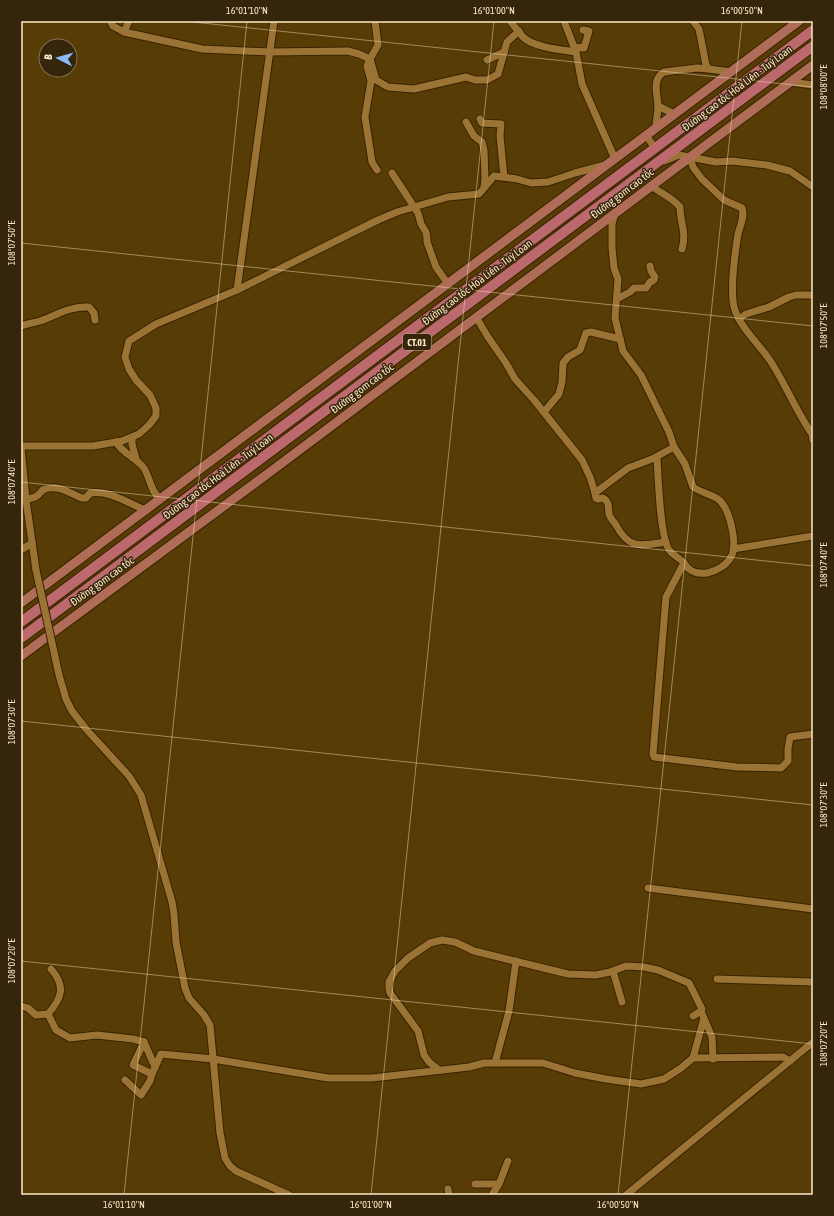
<svg xmlns="http://www.w3.org/2000/svg" width="834" height="1216" font-family="'Asap Condensed',sans-serif">
<style>
.lines{fill:none;stroke-linecap:round;stroke-linejoin:round}
.minor-casing{stroke:#382401;stroke-width:9}
.major-casing{stroke:#382401;stroke-width:11}
.highway-casing{stroke:#382401;stroke-width:12}
.minor{stroke:#9b7334;stroke-width:7}
.major{stroke:#af6d57;stroke-width:9}
.highway{stroke:#bc696e;stroke-width:10}
.minor-bridge-casing{stroke:#382401;stroke-width:9;stroke-linecap:butt}
.minor-bridge{stroke:#9b7334;stroke-width:7}
.ticks{fill:none;stroke:#fde7c8;stroke-width:1;stroke-opacity:0.45}
.labels{text-anchor:middle;dominant-baseline:central;stroke-width:3;stroke-linejoin:round;paint-order:stroke}
.shield{fill:#35250a;stroke:#c1ad8f;stroke-width:1}
.shield-label{font-size:10px;font-weight:bold;fill:#fde7c8}
.street-label{font-size:11px;fill:#fde7c8;stroke:#35250a}
.neatline{fill:none;stroke:#fde7c8;stroke-width:1.5}
.ticks-label{font-size:10px;text-anchor:middle;fill:#fde7c8}
</style>
<rect width="100%" height="100%" fill="#583c06"/>
<g class="lines">
<defs>
<g id="minor">
<polyline points="110,21 113,26 124,32 202,49 270,52 348,51 359,54 370,59 367,66 371,81 365,117 372,162 377,170"/>
<polyline points="375,21 378,45 370,59 376,80 388,87 414,89 466,77 475,80 487,80 498,74 507,42 519,31"/>
<path d="M510 21C514 26 518 31 522 36 531 47 562 50 576 52"/>
<polyline points="564,21 576,52 582,84 615,159"/>
<polyline points="693,21 699,29 706,65 709,69 731,72"/>
<polyline points="124,32 129,21"/>
<polyline points="574,47 584,48 589,31 583,30"/>
<polyline points="487,60 504,52"/>
<polyline points="790,82 813,85"/>
<polyline points="658,106 674,114"/>
<polyline points="480,119 482,123 501,124 500,136 504,177"/>
<polyline points="466,122 474,136 482,142 484,150 485,179 484,187"/>
<path d="M656 128C656 121 658 113 658 105 657 93 652 79 664 72L697 68 709 69"/>
<polyline points="646,135 652,144"/>
<path d="M690 158 693 167 702 179 724 200 742 208C745 218 740 225 738 234 735 253 731 282 733 301 735 324 759 343 771 362 786 385 796 411 812 434L813 440"/>
<polyline points="664,161 679,155 716,162 732,161 767,165 790,171 813,187"/>
<polyline points="392,173 418,213 421,224 426,232 427,238 427,242 436,267 448,284"/>
<path d="M651 186C661 193 673 198 680 207 680 223 687 233 682 249"/>
<path d="M615 213 612 224V248L614 268 618 279 615 318 623 351 641 375 669 432 674 447 685 464 693 487C700 492 710 494 718 499 730 508 738 545 731 557 722 573 694 581 684 563"/>
<polyline points="237,290 274,21"/>
<polyline points="617,299 630,292 634,288 646,288 650,282 654,280 655,277 651,271 650,266"/>
<path d="M476 317 488 337 506 363 515 379 534 400 582 460 590 477 595 493 596 498 598 499 603 498C610 502 608 508 609 514 610 518 614 522 616 525 629 550 641 546 666 542"/>
<polyline points="739,319 746,314 769,307 789,297 796,295 813,295"/>
<path d="M21 326C27 324 33 323 40 321 57 315 70 306 89 307L94 313 95 320"/>
<polyline points="544,412 559,394 562,382 563,363 568,357 580,350 586,333 591,332 620,339"/>
<polyline points="132,438 132,444 136,459"/>
<path d="M116 442C122 453 135 457 143 467 150 475 151 496 161 498"/>
<polyline points="21,446 93,446 122,441 139,434 149,425 156,416 156,408 150,395 136,380 129,369 125,357 129,341 156,324 237,290 378,220 397,212 448,197 479,194 494,176 517,179 531,183 548,182 575,173 605,165"/>
<polyline points="21,447 26,500 36,570"/>
<path d="M657 457C658 474 660 541 670 551 674 556 680 558 684 563L666 597 653 754 654 757 737 767 781 768 788 761V749L790 737 813 734"/>
<polyline points="595,493 628,468 652,459 674,447"/>
<path d="M26 500C29 498 36 498 38 495 41 493 41 490 45 489 59 484 71 494 82 498H86L90 493C110 490 127 503 146 510"/>
<polyline points="733,549 813,536"/>
<polyline points="21,550 32,543"/>
<polyline points="54,652 59,675 66,699 72,711 86,729 129,776 141,795 172,902 174,914 176,942 185,988 189,998 204,1015 210,1025 220,1133 225,1158 230,1166 236,1171 289,1195"/>
<polyline points="648,888 813,909"/>
<polyline points="613,971 622,1002"/>
<polyline points="717,979 813,982"/>
<polyline points="21,1006 28,1008 36,1015 48,1014 56,1030 70,1038 97,1035 133,1039 144,1042 133,1065 152,1074 161,1054 213,1059 328,1078 372,1078 469,1067 484,1063 543,1063 575,1073 606,1079 641,1084 664,1079 681,1068 693,1058 783,1057 790,1061"/>
<path d="M48 1014C62 998 66 986 51 969"/>
<polyline points="693,1016 701,1011 703,1016"/>
<polyline points="144,1042 155,1067"/>
<polyline points="693,1058 704,1018 712,1037 713,1059"/>
<polyline points="495,1063 509,1011 516,961"/>
<polyline points="439,1070 429,1062 424,1055 418,1031 390,993 389,988 389,982 395,971 408,958 430,943 442,940 455,942 474,951 568,974 596,975 610,972 626,966 644,967 658,970 689,983 702,1009 701,1011"/>
<polyline points="125,1080 141,1095 150,1081 152,1074"/>
<polyline points="475,1184 499,1184 508,1161"/>
<polyline points="448,1189 449,1195"/>
<polyline points="492,1195 499,1184"/>
<polyline points="626,1195 813,1042"/>
</g>
<g id="major">
<polyline points="21,603 799,21"/>
<polyline points="21,656 274,469 813,65"/>
</g>
<g id="highway">
<polyline points="21,622 813,30"/>
<polyline points="21,638 813,46"/>
</g>
</defs>
<use href="#minor" class="minor-casing"/>
<use href="#major" class="major-casing"/>
<use href="#highway" class="highway-casing"/>
<use href="#minor" class="minor"/>
<use href="#major" class="major"/>
<use href="#highway" class="highway"/>
<defs>
<polyline id="minor-bridge" points="36,570 54,652"/>
</defs>
<use href="#minor-bridge" class="minor-bridge-casing"/>
<use href="#minor-bridge" class="minor-bridge"/>
</g>
<path class="ticks" d="M183 21 813 87M21 243 813 326M21 482 813 566M21 721 813 805M21 961 813 1044M124 1195 247 21M371 1195 494 21M618 1195 742 21"/>
<g class="labels">
<rect class="shield" x="403" y="334" width="28" height="16" rx="3"/>
<g class="shield-label">
<text x="417" y="342">CT.01</text>
</g>
<g class="street-label">
<text transform="translate(737 88) rotate(-37)">Đường cao tốc Hoà Liên - Tuý Loan</text>
<text transform="translate(622 193) rotate(-37)">Đường gom cao tốc</text>
<text transform="translate(477 282) rotate(-37)">Đường cao tốc Hoà Liên - Tuý Loan</text>
<text transform="translate(362 388) rotate(-37)">Đường gom cao tốc</text>
<text transform="translate(218 476) rotate(-37)">Đường cao tốc Hoà Liên - Tuý Loan</text>
<text transform="translate(102 581) rotate(-36)">Đường gom cao tốc</text>
</g>
</g>
<rect width="834" height="1216" fill="none" stroke="#35250a" stroke-width="44"/>
<g transform="translate(58 58) rotate(276)"><circle r="19" fill="#35250a" stroke="#857356"/>
<path d="M0-3L7 15L0 10L-7 15Z" fill="#8abafc"/>
<text y="-6" font-size="11" font-weight="bold" text-anchor="middle" fill="#fde7c8">B</text>
</g>
<rect x="22" y="22" width="790" height="1172" class="neatline"/>
<g class="ticks-label">
<text x="247" y="14">16°01'10"N</text>
<text x="494" y="14">16°01'00"N</text>
<text x="742" y="14">16°00'50"N</text>
<text transform="translate(823 87) rotate(-90)" y="4">108°08'00"E</text>
<text transform="translate(11 243) rotate(-90)" y="4">108°07'50"E</text>
<text transform="translate(823 326) rotate(-90)" y="4">108°07'50"E</text>
<text transform="translate(11 482) rotate(-90)" y="4">108°07'40"E</text>
<text transform="translate(823 565) rotate(-90)" y="4">108°07'40"E</text>
<text transform="translate(11 722) rotate(-90)" y="4">108°07'30"E</text>
<text transform="translate(823 805) rotate(-90)" y="4">108°07'30"E</text>
<text transform="translate(11 961) rotate(-90)" y="4">108°07'20"E</text>
<text transform="translate(823 1044) rotate(-90)" y="4">108°07'20"E</text>
<text x="124" y="1208">16°01'10"N</text>
<text x="371" y="1208">16°01'00"N</text>
<text x="618" y="1208">16°00'50"N</text>
</g>
</svg>
